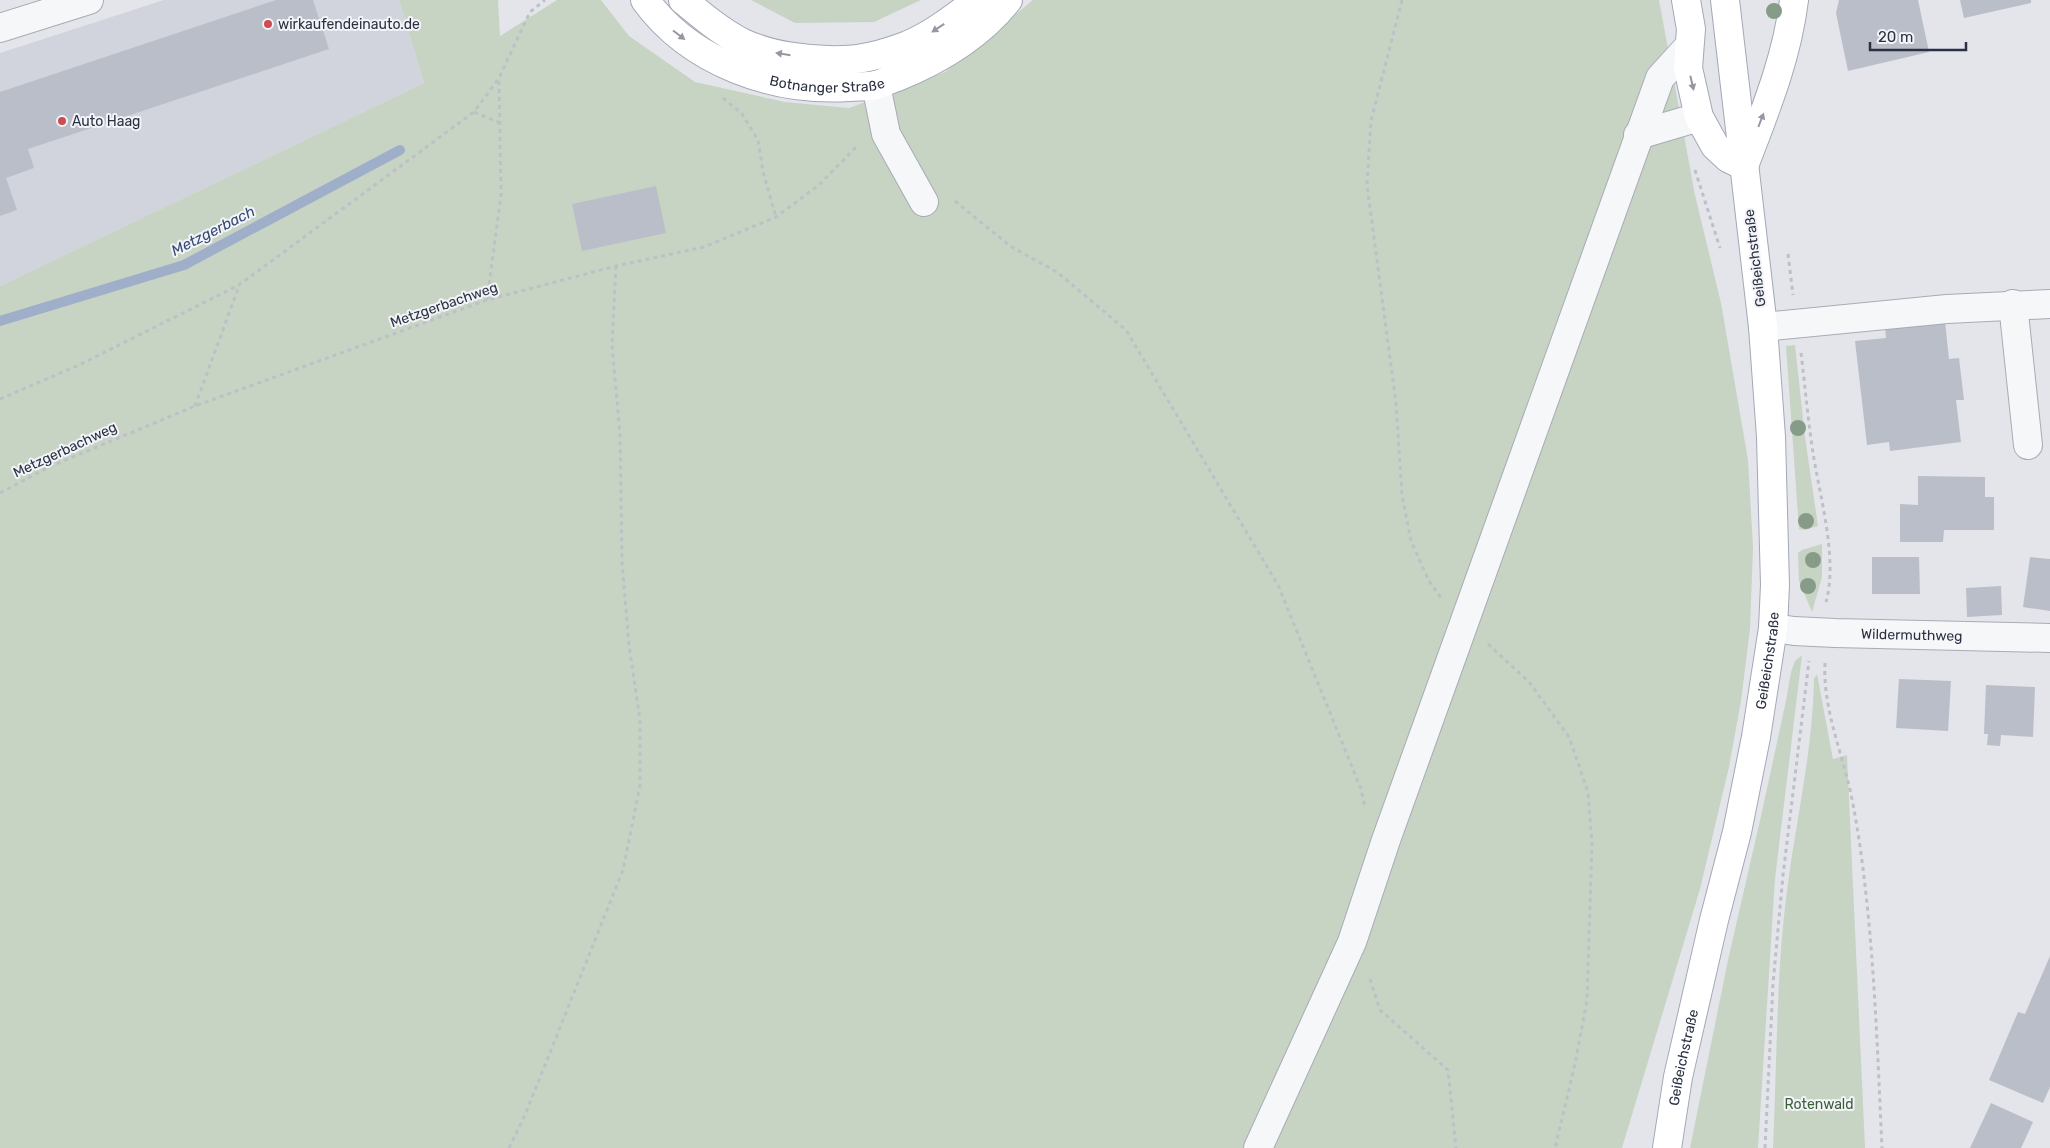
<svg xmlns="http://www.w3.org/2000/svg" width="2050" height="1148" font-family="Rubik,sans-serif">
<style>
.built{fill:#d1d4dd}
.green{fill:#c7d4c4}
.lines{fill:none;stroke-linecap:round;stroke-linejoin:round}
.stream{stroke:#9fafca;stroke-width:10}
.building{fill:#babec8}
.minor-casing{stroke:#a8abb5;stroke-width:30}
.major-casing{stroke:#a3a8b6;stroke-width:30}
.path{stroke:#bdc0c6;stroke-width:3;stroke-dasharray:4 4;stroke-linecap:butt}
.minor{stroke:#f6f7f9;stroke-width:28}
.major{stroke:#fff;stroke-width:28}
.tree{fill:#879b89}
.oneway{fill:#9598a1}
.poi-dot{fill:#cc4c52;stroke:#f3f4f8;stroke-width:2}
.labels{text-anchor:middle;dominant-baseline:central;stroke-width:4;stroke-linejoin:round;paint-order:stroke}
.poi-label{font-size:14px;fill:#2b3143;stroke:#f3f4f8;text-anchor:start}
.street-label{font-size:14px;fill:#2b3143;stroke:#f3f4f8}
.park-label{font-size:14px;fill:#3c5e39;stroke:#f3f4f8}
.water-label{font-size:15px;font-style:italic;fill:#364c76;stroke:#f3f4f8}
</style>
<rect width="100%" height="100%" fill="#e3e5eb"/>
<polygon class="built" points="164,0 399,0 424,83 0,286 0,53"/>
<g class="green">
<polygon points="399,0 498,0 500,36 557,0 601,0 629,36 695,82 785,102 849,108 945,72 1033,0 1659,0 1695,195 1721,303 1748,460 1753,547 1750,629 1741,701 1729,767 1700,889 1622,1148 0,1148 0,286 424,83"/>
<polygon points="751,0 921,0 874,22 795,23"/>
<polygon points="1795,345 1805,437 1818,526 1805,530 1799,529 1786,346"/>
<polygon points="1822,544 1822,577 1812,612 1799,581 1798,553 1802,550"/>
<polygon points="1802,655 1775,879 1758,1148 1690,1148 1728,960 1761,816 1786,701 1791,672 1795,661"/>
<path d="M1817 674 1833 759 1847 755 1865 1148H1773C1777 1062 1776 975 1787 890 1796 820 1813 750 1814 679Z"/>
</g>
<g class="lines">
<polyline class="stream" points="0,321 184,265 400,150"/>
</g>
<g class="building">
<polygon points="276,0 313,0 329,49 28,149 34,168 6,178 17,210 0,216 0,92"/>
<polygon points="1839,0 1918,0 1929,52 1848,71 1836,13"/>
<polygon points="1960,0 2031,0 2031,3 1964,18"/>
<polygon points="656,186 666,233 582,251 572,204"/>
<polygon points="1945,321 1949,359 1959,358 1964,400 1956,400 1961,442 1890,451 1889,442 1867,445 1855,341 1886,338 1885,328"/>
<polygon points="1918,476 1985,477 1985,497 1994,497 1994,530 1944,530 1943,542 1900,542 1900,504 1918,505"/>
<polygon points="1872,557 1919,557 1920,594 1872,594"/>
<polygon points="2030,557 2050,559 2050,611 2023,607"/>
<polygon points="2001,586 2002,615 1967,617 1966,588"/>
<polygon points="1899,679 1951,681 1948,731 1896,728"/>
<polygon points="1986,685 2035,687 2033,737 2001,735 2000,746 1987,745 1988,734 1984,734"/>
<polygon points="2050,956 2050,1087 2043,1103 1989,1080 2018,1012 2025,1014"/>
<polygon points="1991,1103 2033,1122 2021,1148 1970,1148"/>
</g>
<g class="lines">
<defs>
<g id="minor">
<polyline points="0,28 89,0"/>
<polyline points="876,85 886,134 924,202"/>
<polyline points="1638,135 1699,117"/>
<polyline points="2013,304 2028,445"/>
<polyline points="1763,327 1947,309 2050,304"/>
<path id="s1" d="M1773 628 1794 631 1835 633 2050 638"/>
<polyline points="1258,1148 1352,942 1386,840 1660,78 1689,46"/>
</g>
<g id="major">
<path id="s2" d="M645 0C691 63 774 92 849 87 858 86 867 87 876 85 883 83 890 79 897 77 939 60 980 35 1008 0"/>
<path d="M683 0C701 15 720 31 741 42 770 56 810 61 842 60 864 60 887 53 908 45 934 34 956 16 978 0"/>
<path d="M1686 0 1691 29 1688 68 1699 117 1715 146 1728 158 1744 166C1765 111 1787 58 1794 0"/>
<path id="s3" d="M1667 1148 1678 1077 1714 920 1737 832 1756 737 1773 628 1775 585 1771 437 1763 327 1725 0"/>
</g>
</defs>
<use href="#minor" class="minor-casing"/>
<use href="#major" class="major-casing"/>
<g class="path">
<polyline points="1402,0 1371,121 1367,185 1396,403 1402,495 1411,541 1429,581 1441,598"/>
<polyline points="723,98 742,114 758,140 763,172 776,217"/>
<polyline points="500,123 474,112 499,78 530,12 545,0"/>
<polyline points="1695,170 1720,248"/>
<polyline points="955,201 1010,246 1057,272 1126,330 1278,585 1361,789 1365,808"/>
<polyline points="1788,254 1793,295"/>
<polyline points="487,300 501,195 499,78"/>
<path d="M1801 353C1805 386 1808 420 1813 453 1820 497 1838 559 1826 602"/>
<polyline points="0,399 79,365 239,285 474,112"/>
<polyline points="195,406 239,286"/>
<polyline points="0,493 49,467 195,406 487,300 616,266 704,247 776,217 819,185 854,149 858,147"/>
<polyline points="1488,644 1529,682 1569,737 1588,792 1592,844 1587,1000 1575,1064 1555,1148"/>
<path d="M1825 663C1823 703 1837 739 1847 778 1852 796 1855 815 1858 833 1874 937 1877 1043 1882 1148"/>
<polyline points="1370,979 1380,1010 1448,1070 1456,1148"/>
<polyline points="509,1148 525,1115 623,870 640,786 640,720 629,645 622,562 620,434 612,345 616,266"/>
<polyline points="1765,1148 1773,984 1783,875 1809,661"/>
</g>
<use href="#minor" class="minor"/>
<use href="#major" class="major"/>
</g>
<g class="tree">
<circle cx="1774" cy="11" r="8"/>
<circle cx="1798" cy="428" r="8"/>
<circle cx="1806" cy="521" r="8"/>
<circle cx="1813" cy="560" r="8"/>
<circle cx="1808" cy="586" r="8"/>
</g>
<defs><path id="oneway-solid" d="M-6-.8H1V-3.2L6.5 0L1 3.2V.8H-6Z" transform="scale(1.25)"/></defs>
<g class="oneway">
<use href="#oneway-solid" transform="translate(938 28) rotate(147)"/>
<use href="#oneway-solid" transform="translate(679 35) rotate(37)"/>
<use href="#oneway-solid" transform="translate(783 54) rotate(-171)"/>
<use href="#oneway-solid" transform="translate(1692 83) rotate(77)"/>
<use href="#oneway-solid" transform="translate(1761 120) rotate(-69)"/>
</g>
<g class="poi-dot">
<circle cx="268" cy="24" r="5"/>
<circle cx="62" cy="121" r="5"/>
</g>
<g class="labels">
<g class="poi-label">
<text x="278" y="24">wirkaufendeinauto.de</text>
<text x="72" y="121">Auto Haag</text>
</g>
<g class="street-label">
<text stroke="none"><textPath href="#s2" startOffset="209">Botnanger Straße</textPath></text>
<text transform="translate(1755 258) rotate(-97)">Geißeichstraße</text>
<text transform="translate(444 305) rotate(-19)">Metzgerbachweg</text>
<text transform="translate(65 450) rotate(-25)">Metzgerbachweg</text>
<text stroke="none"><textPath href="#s1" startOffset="139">Wildermuthweg</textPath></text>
<text stroke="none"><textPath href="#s3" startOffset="498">Geißeichstraße</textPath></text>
<text stroke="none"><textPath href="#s3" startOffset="92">Geißeichstraße</textPath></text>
</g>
<g class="park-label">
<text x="1819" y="1104">Rotenwald</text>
</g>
<g class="water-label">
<text transform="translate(213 231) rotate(-27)">Metzgerbach</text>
</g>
</g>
<path d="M1870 42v8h96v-8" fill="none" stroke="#2b3143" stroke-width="2.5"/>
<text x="1878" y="42" font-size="15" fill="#2b3143" stroke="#f3f4f8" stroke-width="4" paint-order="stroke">20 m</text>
</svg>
